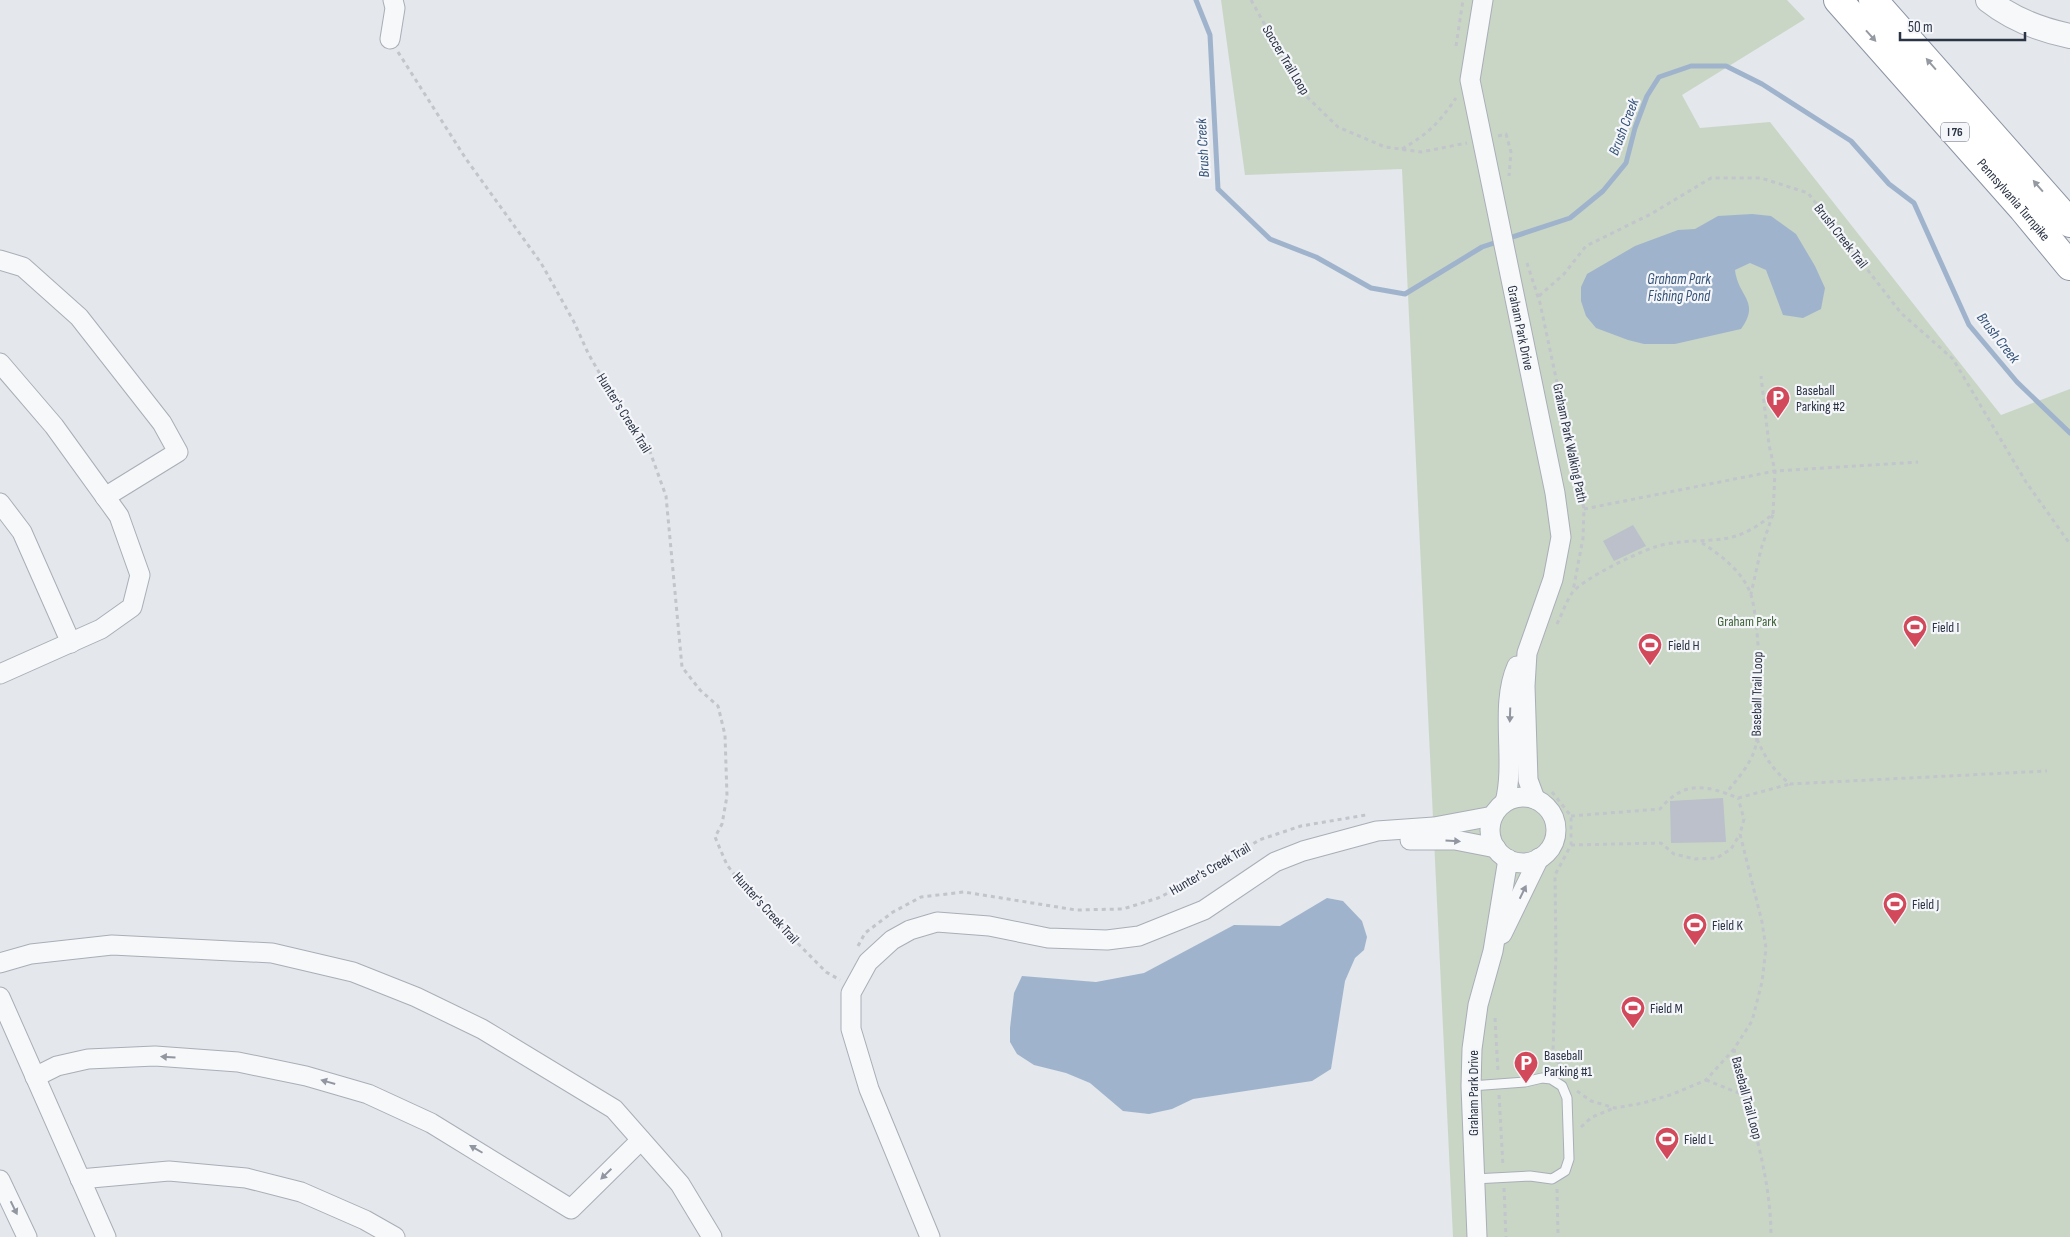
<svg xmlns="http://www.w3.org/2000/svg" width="2070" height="1237" font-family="'Sofia Sans Condensed',sans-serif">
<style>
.green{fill:#c9d6c5}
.water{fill:#9fb4cc}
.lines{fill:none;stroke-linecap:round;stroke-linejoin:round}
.stream{stroke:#9fb4cc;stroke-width:5}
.building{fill:#bbc0ca}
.service-casing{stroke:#a9aeb7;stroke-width:11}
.minor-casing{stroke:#a9aeb7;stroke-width:21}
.tertiary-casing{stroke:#a9aeb7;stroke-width:26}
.motorway-casing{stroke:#8b94a3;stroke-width:30}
.path{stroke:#c2c5cb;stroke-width:3;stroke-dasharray:4 4;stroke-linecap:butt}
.service{stroke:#f7f8fa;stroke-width:9}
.minor{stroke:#f7f8fa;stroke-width:19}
.tertiary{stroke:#f7f8fa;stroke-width:24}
.motorway{stroke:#fff;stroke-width:28}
.oneway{fill:#959aa2}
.oneway2{fill:#9196a0}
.labels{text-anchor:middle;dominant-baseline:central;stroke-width:4.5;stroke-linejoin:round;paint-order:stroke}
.shield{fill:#f4f6f9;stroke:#676e7b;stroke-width:1}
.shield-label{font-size:12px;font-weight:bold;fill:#2b3445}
.street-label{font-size:14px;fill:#2b3445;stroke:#f4f6f9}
.poi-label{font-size:14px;fill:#2b3445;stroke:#f4f6f9;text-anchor:start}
.park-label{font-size:14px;fill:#3f6138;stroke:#f4f6f9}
.water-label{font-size:15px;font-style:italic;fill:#34527a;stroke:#f4f6f9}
</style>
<rect width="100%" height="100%" fill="#e4e7ec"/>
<polygon class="green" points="1221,0 1787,0 1805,19 1682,95 1700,128 1770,122 2001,415 2070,389 2070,1237 1453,1237 1402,169 1245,175"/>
<g class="water">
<path d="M1752 214 1771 216 1796 234 1815 266 1825 288 1821 309 1803 318 1783 315 1766 270 1750 263 1735 270C1738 297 1761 301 1741 329L1675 344H1644L1628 340 1596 328 1586 316 1581 301V287L1587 274 1635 246 1678 230 1695 229 1718 216Z"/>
<polygon points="1327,898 1343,901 1362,921 1367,937 1364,950 1355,958 1345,981 1331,1069 1312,1081 1193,1099 1172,1109 1149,1114 1123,1111 1090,1083 1066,1073 1034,1065 1017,1054 1010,1042 1010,1028 1014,993 1022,976 1096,982 1144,973 1234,925 1280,926"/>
</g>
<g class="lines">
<polyline class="stream" points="1196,0 1210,35 1218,189 1270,239 1316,257 1371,288 1405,294 1482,247 1570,218 1603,191 1626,163 1635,128 1647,96 1659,77 1691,66 1726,66 1762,84 1851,141 1889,184 1914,203 1969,325 2017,382 2070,433"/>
</g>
<g class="building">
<polygon points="1633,525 1646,546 1614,561 1603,541"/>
<polygon points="1723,798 1726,842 1671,843 1670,801"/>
</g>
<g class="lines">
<defs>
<polyline id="service" points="1471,1086 1525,1082 1542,1078 1551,1079 1562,1086 1567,1098 1569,1159 1565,1171 1552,1179 1530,1176 1474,1179"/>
<g id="minor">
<path id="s1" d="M1483 0 1470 80 1555 493 1561 537 1553 579 1527 653 1525 686 1528 780 1535 799"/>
<polyline points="390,39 395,8 393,0"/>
<polyline points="0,260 23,267 79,317 162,423 178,452 105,497"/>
<polyline points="0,363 54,426 119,516 140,575 132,607 101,629 0,674"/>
<polyline points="0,503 22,532 71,643"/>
<circle cx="1523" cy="830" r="33"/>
<path d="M1505 802C1516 760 1499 706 1517 666"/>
<polyline points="1410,840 1455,840 1496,848"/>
<polyline points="1502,934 1539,858"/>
<polyline points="0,963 31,954 112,945 272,953 353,972 416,997 482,1029 614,1109 680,1184 712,1237"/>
<polyline points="0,997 106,1237"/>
<polyline points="35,1077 57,1066 88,1059 155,1056 238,1062 306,1076 368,1094 431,1123 571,1209 641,1140"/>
<polyline points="80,1179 169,1171 246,1178 301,1192 365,1220 395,1237"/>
<polyline points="0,1180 27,1237"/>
<polyline points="930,1237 869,1089 851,1029 851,993 868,962 892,940 910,930 937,922 989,926 1048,938 1107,940 1139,936 1204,910 1275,862 1303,851 1377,831 1434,827 1493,816"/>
<polyline points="1477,1237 1471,1086 1472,1049 1478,1005 1493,951 1508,859"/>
</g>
<path id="tertiary" d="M1988 0C2012 19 2041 30 2070 36"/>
<g id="motorway">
<path id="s2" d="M1838 0 2023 209 2070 266"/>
<polyline points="1873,0 2070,223"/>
</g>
</defs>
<use href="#service" class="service-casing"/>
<use href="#minor" class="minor-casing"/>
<use href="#tertiary" class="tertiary-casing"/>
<use href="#motorway" class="motorway-casing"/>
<g class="path">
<polyline points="1251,0 1304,94 1338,127 1385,147 1421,152 1467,143"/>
<polyline points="1456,46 1463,0"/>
<polyline points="398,52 466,159 541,263 574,322 588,353 625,418 649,449 666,496 682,667 700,690 718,706 725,735 727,796 722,824 715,837 727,865 753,898 826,972 840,980"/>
<polyline points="1498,136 1506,134 1511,152 1509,176"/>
<path d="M1402 149C1428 134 1439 123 1456 98"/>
<polyline points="1527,263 1540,303 1584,509 1583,538 1573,591"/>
<polyline points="1539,296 1564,274 1586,246 1651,214 1711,178 1761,178 1808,193 1901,313 1953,359 2026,482 2070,544"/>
<polyline points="1584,509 1775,471 1769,445 1761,376"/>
<polyline points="1773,514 1775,471 1918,462"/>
<path d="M1702 543C1721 555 1744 573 1751 595 1760 623 1763 725 1754 752 1748 767 1736 781 1726 793"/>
<path d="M1557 624C1562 614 1566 602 1572 593 1583 578 1647 547 1666 544 1714 536 1731 549 1773 514L1761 549 1751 594"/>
<path d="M1757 739C1765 758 1774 771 1790 784L2047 771"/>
<polyline points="1552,792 1571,816 1571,845 1555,875 1556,954 1553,1053 1564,1072"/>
<polyline points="1738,798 1790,784"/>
<path d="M1571 816 1660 809C1684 780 1706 785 1738 798"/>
<polyline points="1571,845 1661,843 1674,854 1695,859 1717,858 1731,849 1740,834"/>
<polyline points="858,946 865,933 893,912 921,897 964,892 1076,910 1123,909 1158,898 1210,872 1259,840 1301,826 1366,815"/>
<polyline points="1495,1018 1498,1072"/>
<path d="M1734 1049C1748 1112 1771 1172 1771 1237"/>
<polyline points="1706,1080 1744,1095"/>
<polyline points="1577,1091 1591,1101 1615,1108 1643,1103 1673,1094 1706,1080 1734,1049 1752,1021 1762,982 1766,948 1762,922 1740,834 1744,819 1738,798"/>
<polyline points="1499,1095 1503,1166"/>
<polyline points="1581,1127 1592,1117 1614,1108"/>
<polyline points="1504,1188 1506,1237"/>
<polyline points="1557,1189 1558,1237"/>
</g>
<use href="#service" class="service"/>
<use href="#minor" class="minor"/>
<use href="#tertiary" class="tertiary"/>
<use href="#motorway" class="motorway"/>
</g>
<defs><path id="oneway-solid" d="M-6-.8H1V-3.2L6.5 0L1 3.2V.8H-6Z" transform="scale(1.25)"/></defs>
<g class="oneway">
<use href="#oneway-solid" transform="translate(1871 36) rotate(48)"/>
<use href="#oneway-solid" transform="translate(1931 64) rotate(-131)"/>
<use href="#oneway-solid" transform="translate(2038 186) rotate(-131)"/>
</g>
<g class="oneway2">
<use href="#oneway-solid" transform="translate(1510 715) rotate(92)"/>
<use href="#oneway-solid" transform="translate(1453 841) rotate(4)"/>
<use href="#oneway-solid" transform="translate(1523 892) rotate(-64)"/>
<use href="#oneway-solid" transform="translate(168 1057) rotate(-176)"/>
<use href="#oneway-solid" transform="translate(328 1082) rotate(-164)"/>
<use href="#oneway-solid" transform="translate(476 1149) rotate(-150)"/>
<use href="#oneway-solid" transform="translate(606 1174) rotate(136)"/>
<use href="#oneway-solid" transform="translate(14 1208) rotate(64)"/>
</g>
<defs>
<symbol id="parking-pin" viewBox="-11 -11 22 30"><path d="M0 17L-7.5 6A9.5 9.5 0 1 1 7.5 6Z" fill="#d1495b" stroke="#f4f6f9"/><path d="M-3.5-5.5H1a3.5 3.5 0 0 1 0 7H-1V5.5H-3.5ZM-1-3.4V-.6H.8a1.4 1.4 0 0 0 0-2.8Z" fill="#fff"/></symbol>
<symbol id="stadium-pin" viewBox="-11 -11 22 30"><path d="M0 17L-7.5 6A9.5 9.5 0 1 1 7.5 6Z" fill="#d1495b" stroke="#f4f6f9"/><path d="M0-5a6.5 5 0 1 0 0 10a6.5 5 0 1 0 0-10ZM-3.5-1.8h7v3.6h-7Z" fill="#fff"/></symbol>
</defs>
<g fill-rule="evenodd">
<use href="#parking-pin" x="1764" y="384" width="28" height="38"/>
<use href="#stadium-pin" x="1901" y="613" width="28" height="38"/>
<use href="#stadium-pin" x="1636" y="631" width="28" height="38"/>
<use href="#stadium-pin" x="1881" y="890" width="28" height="38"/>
<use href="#stadium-pin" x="1681" y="911" width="28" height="38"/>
<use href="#stadium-pin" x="1619" y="994" width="28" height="38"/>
<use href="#parking-pin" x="1512" y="1049" width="28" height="38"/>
<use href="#stadium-pin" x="1653" y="1125" width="28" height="38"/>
</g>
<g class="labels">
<rect class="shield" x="1941" y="122.5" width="28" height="19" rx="4"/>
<g class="shield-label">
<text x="1955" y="132">I 76</text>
</g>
<g class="street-label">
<text transform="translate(1286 60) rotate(59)">Soccer Trail Loop</text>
<text stroke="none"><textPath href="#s2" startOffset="266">Pennsylvania Turnpike</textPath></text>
<text transform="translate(1841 236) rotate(52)">Brush Creek Trail</text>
<text stroke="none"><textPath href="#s1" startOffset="334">Graham Park Drive</textPath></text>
<text transform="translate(624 413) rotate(58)">Hunter's Creek Trail</text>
<text transform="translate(1570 443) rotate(78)">Graham Park Walking Path</text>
<text transform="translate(1757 694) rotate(-89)">Baseball Trail Loop</text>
<text transform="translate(1210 869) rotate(-30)">Hunter's Creek Trail</text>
<text transform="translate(766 908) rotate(48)">Hunter's Creek Trail</text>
<text transform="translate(1473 1093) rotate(-90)">Graham Park Drive</text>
<text transform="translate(1747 1098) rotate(75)">Baseball Trail Loop</text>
</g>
<g class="poi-label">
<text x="1796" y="390">Baseball<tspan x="1796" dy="16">Parking #2</tspan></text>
<text x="1932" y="627">Field I</text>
<text x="1668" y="645">Field H</text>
<text x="1912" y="904">Field J</text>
<text x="1712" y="925">Field K</text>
<text x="1650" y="1008">Field M</text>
<text x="1544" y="1055">Baseball<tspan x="1544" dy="16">Parking #1</tspan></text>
<text x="1684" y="1139">Field L</text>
</g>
<g class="park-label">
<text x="1747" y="621">Graham Park</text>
</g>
<g class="water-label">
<text transform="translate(1624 127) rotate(-69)">Brush Creek</text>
<text transform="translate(1203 148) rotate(-93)">Brush Creek</text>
<text x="1679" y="279">Graham Park<tspan x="1679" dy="17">Fishing Pond</tspan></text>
<text transform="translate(1998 338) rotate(52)">Brush Creek</text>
</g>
</g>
<path d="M1900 32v8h125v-8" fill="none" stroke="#2b3445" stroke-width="2.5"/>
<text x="1908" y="32" font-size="15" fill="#2b3445" stroke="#f4f6f9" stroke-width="4" paint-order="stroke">50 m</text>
</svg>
